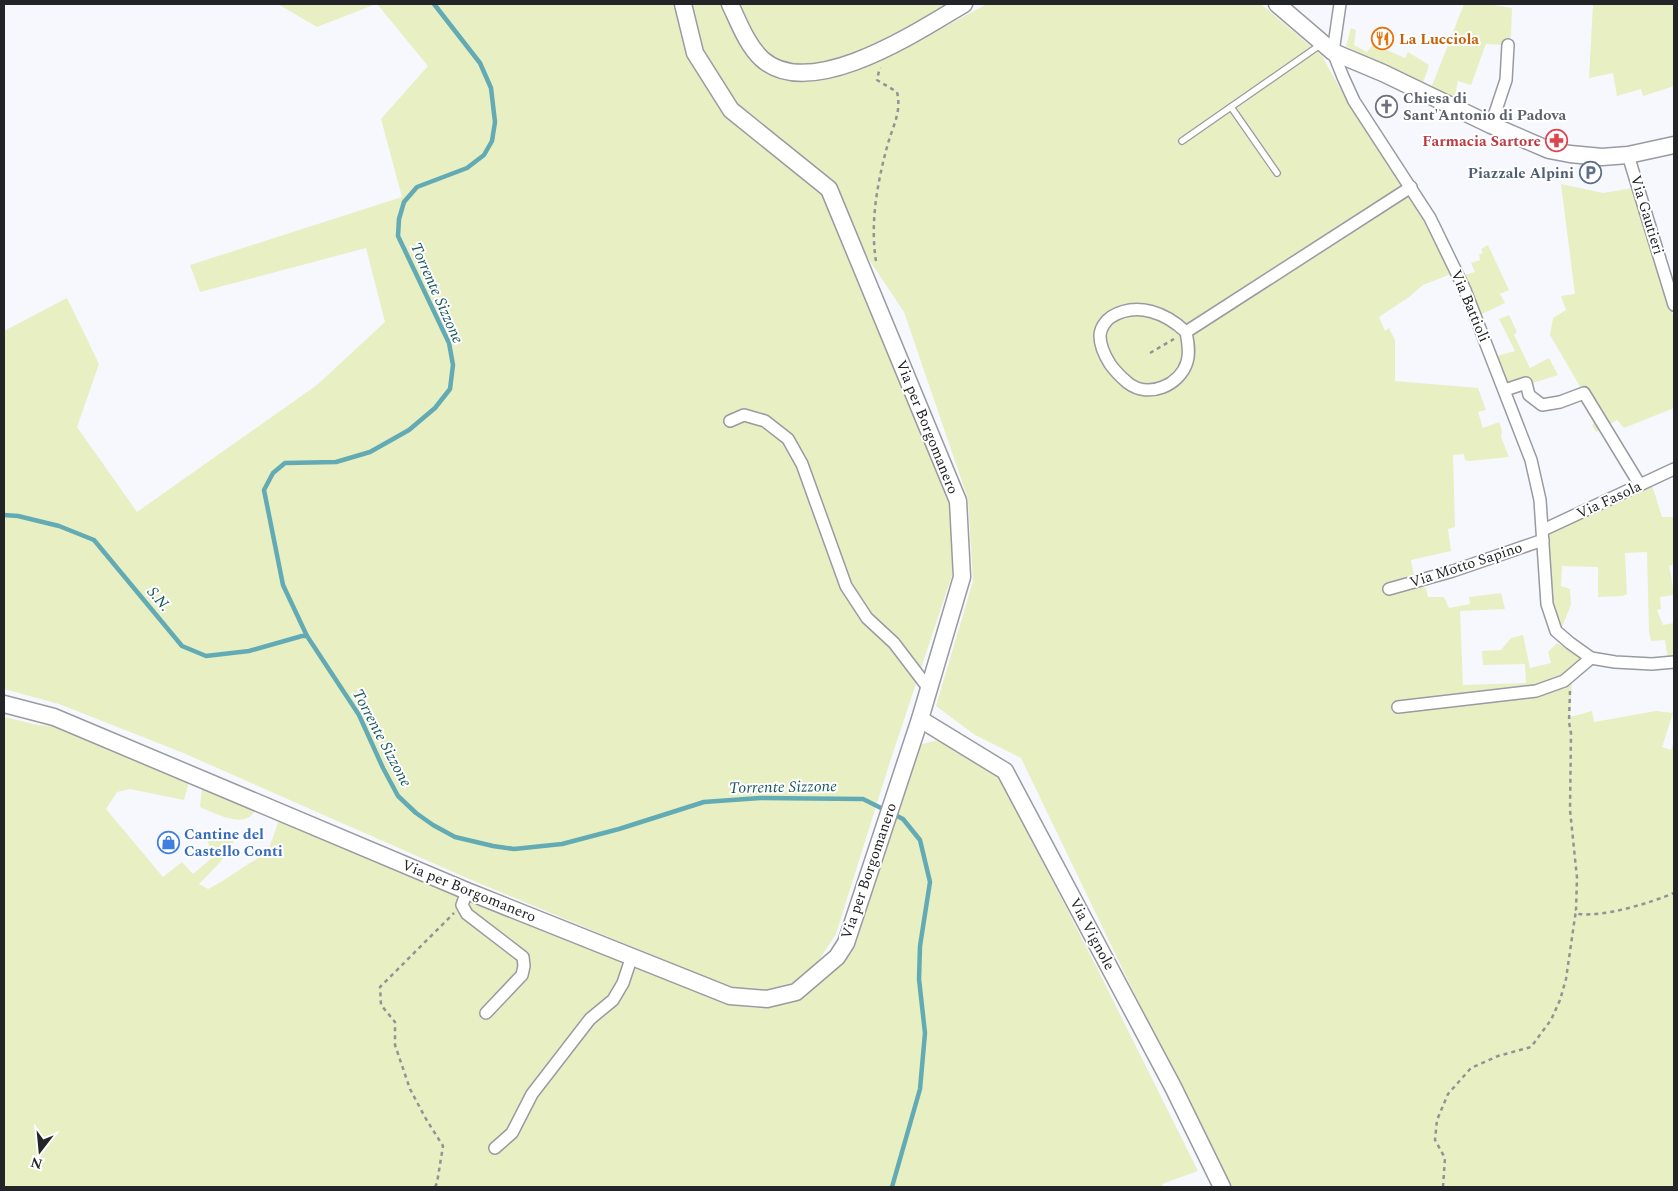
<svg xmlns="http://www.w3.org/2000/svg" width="1678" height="1191" font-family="Spectral,serif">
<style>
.green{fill:#e8efc2}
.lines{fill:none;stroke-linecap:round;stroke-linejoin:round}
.stream{stroke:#62abb5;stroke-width:4.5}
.lane-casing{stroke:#989ba1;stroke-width:8}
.street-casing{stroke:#989ba1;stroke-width:14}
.secondary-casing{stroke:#989ba1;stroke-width:19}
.path{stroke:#929398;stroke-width:2.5;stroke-dasharray:4 4;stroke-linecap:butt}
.lane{stroke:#fff;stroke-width:5.5}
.street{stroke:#fff;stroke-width:11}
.secondary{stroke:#fff;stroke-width:16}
.labels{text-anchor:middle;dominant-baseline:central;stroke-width:4;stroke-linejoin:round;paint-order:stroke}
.food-label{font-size:15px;font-weight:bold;fill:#c56008;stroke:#fff;text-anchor:start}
.worship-label{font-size:15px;font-weight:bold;fill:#5b616d;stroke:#fff;text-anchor:start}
.health-label{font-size:15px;font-weight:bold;fill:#be3a42;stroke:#fff;text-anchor:end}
.service-label{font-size:15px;font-weight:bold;fill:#4e5e75;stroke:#fff;text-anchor:end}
.street-label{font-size:15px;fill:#232427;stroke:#fff}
.shop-label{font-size:15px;font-weight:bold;fill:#366cbe;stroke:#fff;text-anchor:start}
.water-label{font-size:16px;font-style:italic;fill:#1a5860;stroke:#fff}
</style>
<rect width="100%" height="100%" fill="#f6f8fe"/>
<g class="green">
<polygon points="278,4 376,4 317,27"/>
<polygon points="377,4 951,4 899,35 889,57 987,4 1261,4 1322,56 1343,94 1413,196 1445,254 1451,274 1423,285 1409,297 1379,317 1385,331 1389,328 1395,340 1395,381 1478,388 1486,410 1478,412 1483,428 1499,422 1502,431 1501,437 1509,457 1469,461 1465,460 1464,454 1453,455 1455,527 1448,529 1451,551 1411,560 1414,576 1426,589 1428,597 1444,597 1449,608 1470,604 1469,597 1501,593 1505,609 1460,611 1463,685 1526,683 1525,664 1483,665 1482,651 1501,650 1511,638 1523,635 1530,668 1551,663 1548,652 1557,643 1584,658 1559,677 1534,688 1398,701 1400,710 1535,696 1560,688 1572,679 1570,717 1592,711 1594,722 1656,711 1673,713 1662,747 1671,750 1674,740 1674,1187 1225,1187 1176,1080 1021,758 975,735 936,706 973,581 968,499 904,312 860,246 856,272 944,473 953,499 955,513 952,575 888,768 836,934 810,974 796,982 755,993 729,987 469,879 181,752 59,704 4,689 4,331 67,298 99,364 77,427 137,512 317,385 385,322 366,248 200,292 190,265 402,197 381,119 428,66"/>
<polygon points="1464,4 1487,4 1512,8 1511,36 1506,45 1486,44 1471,85 1458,81 1456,90 1466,94 1461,104 1430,91"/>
<polygon points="1593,4 1673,4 1674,9 1674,86 1643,96 1641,89 1617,96 1613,73 1589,78"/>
<polygon points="1351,28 1356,30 1354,45 1367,52 1373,44 1405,58 1408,52 1429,65 1422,86 1346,46"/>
<polygon points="1561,184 1603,193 1633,188 1674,318 1674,408 1624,428 1617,420 1596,432 1592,425 1596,421 1581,388 1550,335 1553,318 1566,310 1561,296 1575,294"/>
<polygon points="1488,245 1509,290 1500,294 1505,303 1478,316 1461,276 1475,272 1471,263 1480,260 1479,255 1483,253 1481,249"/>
<polygon points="1509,315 1517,332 1514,335 1530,368 1549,358 1558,375 1507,391 1494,357 1515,351 1499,319"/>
<polygon points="1651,482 1662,517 1673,517 1674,523 1674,564 1669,566 1673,587 1674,586 1674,595 1660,597 1661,609 1657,610 1663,625 1674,623 1674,658 1668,659 1665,640 1651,641 1649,631 1647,552 1625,553 1627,594 1623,596 1598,597 1598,567 1562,566 1561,586 1570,589 1571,605 1561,629 1551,606 1545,532"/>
<path d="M4 717 38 725 51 726 112 749 189 782 184 800 130 789 117 792 106 809 163 877 182 862 193 874 213 857 207 839 225 830 236 836C228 856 214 869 199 884L208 889C229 879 246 863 267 854L280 817 699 993 737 1006 766 1009 802 997 841 962 911 747 938 740 999 777 1098 970 1198 1171 1162 1184 1163 1187H4Z"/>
<path d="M202 788 256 810C253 813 251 817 247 818 235 824 212 812 200 807Z"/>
</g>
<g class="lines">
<g class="stream">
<polyline points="434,4 480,63 491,88 495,122 492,141 484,155 467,168 417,187 404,202 399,219 398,236 449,343 453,365 450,389 435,408 409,430 370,452 336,462 285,463 273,473 264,490 283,585 307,636 359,715 383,768 398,796 416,813 433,825 455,837 493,846 514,849 562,844 619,829 704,802 760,798 863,799 903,819 920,840 930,882 920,946 919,979 925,1033 920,1089 892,1187"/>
<polyline points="4,515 18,516 59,526 94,540 182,646 206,656 249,651 302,636 307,636"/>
</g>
<defs>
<g id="lane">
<polyline points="1231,107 1277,173"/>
<polyline points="1182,141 1320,45"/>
</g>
<g id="street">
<polyline points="1340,4 1333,52 1343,77 1354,101 1430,218 1465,290 1531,460 1540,500 1547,604 1556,631 1570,643 1591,658 1615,662 1652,664 1674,662"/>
<polyline points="1491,125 1506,80 1508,45"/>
<polyline points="1628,155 1674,305"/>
<path d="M1186 332C1188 342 1190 353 1187 362 1180 385 1149 399 1128 383 1122 378 1115 371 1110 364 1105 356 1100 346 1100 336 1100 329 1105 321 1111 317 1137 301 1166 313 1186 332L1411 187"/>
<polyline points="1505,390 1526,383 1529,395 1542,405 1560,402 1584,393 1640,485"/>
<polyline points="730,421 744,415 765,421 788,439 802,464 846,586 867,618 894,643 929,689"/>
<polyline points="1543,530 1674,469"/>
<polyline points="1389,589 1453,571 1543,540"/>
<polyline points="1398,707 1536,691 1564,681 1591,658"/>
<polyline points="467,891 462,905 467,914 523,957 524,966 522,975 486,1013"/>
<polyline points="495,1148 512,1133 532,1094 590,1019 613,1000 623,983 632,956"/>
</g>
<g id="secondary">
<path d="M730 4C739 23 747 45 762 59 811 103 920 30 964 4"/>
<polyline points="1277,4 1333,52 1383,73 1491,125 1549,150 1570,154 1602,157 1628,155 1674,145"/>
<polyline points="4,704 54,717 467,891 730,996 767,999 796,992 837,957 846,943 920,719 962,577 958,501 829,189 731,110 695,53 683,4"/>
<polyline points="920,719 1005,771 1173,1087 1222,1187"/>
</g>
</defs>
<use href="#lane" class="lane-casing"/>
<use href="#street" class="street-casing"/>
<use href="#secondary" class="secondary-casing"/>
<g class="path">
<path d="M876 261C870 224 877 184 887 147 892 127 902 113 897 92L877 80 879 71 881 68"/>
<polyline points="1150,353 1174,339"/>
<path d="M1570 691 1569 722 1571 733 1570 810 1577 878 1576 910 1579 914C1605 917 1650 903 1674 893"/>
<polyline points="435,1187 437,1183 443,1146 426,1119 410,1089 395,1045 395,1022 381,1005 380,987 454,913"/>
<polyline points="1443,1187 1445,1158 1435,1140 1437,1120 1448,1094 1471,1068 1498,1056 1531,1047 1551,1020 1560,1000 1566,979 1576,910"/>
</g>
<use href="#lane" class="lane"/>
<use href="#street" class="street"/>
<use href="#secondary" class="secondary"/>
</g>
<defs>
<symbol id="restaurant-ring" viewBox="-11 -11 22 22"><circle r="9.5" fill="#fff" stroke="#e8710a" stroke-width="1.5"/><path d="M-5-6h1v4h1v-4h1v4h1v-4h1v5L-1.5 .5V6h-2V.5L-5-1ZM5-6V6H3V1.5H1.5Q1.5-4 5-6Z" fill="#e8710a"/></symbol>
<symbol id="church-ring" viewBox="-11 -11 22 22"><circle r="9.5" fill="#fff" stroke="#6b7280" stroke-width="1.5"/><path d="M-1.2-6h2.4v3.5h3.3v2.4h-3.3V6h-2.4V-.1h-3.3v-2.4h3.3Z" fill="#6b7280"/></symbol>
<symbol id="pharmacy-ring" viewBox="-11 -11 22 22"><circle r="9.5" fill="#fff" stroke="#e0444e" stroke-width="1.5"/><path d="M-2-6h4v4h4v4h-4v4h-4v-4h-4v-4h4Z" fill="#e0444e"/></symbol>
<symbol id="parking-ring" viewBox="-11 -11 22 22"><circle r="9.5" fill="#fff" stroke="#5c6f8a" stroke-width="1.5"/><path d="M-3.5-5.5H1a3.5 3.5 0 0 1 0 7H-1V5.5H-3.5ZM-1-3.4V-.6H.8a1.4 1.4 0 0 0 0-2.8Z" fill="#5c6f8a"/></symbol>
<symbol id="shop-ring" viewBox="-11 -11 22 22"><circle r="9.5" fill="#fff" stroke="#3f7fe0" stroke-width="1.5"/><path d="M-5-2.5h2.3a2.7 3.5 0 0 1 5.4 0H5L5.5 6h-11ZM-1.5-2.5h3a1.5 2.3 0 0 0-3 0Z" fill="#3f7fe0"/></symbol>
</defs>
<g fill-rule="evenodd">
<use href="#restaurant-ring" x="1370" y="26" width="25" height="25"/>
<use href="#church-ring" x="1374" y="94" width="25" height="25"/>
<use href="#pharmacy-ring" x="1544" y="128" width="25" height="25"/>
<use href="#parking-ring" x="1578" y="160" width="25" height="25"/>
<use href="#shop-ring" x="156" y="830" width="25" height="25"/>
</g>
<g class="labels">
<g class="food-label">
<text x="1399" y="39">La Lucciola</text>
</g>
<g class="worship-label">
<text x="1403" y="98">Chiesa di<tspan x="1403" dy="17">Sant'Antonio di Padova</tspan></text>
</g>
<g class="health-label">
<text x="1541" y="141">Farmacia Sartore</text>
</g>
<g class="service-label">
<text x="1574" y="173">Piazzale Alpini</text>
</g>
<g class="street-label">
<text transform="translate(1647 215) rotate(73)">Via Gautieri</text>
<text transform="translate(1470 306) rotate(67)">Via Battioli</text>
<text transform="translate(927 427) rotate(68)">Via per Borgomanero</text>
<text transform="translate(1609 500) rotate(-25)">Via Fasola</text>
<text transform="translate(1466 565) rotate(-18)">Via Motto Sapino</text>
<text transform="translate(869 871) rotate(-71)">Via per Borgomanero</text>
<text transform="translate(469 891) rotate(22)">Via per Borgomanero</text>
<text transform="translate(1092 934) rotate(62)">Via Vignole</text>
</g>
<g class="shop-label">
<text x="184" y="834">Cantine del<tspan x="184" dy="17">Castello Conti</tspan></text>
</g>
<g class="water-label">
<text transform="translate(437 293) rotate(66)">Torrente Sizzone</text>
<text transform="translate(159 599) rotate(50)">S.N.</text>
<text transform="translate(382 738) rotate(62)">Torrente Sizzone</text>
<text transform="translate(783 787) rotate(-1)">Torrente Sizzone</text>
</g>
</g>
<rect width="1678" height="1191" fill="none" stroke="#232427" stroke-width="10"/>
<g transform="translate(40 1151) rotate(196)" stroke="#ffffff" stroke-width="4" paint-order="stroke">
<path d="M0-4L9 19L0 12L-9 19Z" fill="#232427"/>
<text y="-8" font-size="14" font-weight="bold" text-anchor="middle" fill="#232427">N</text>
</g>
</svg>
